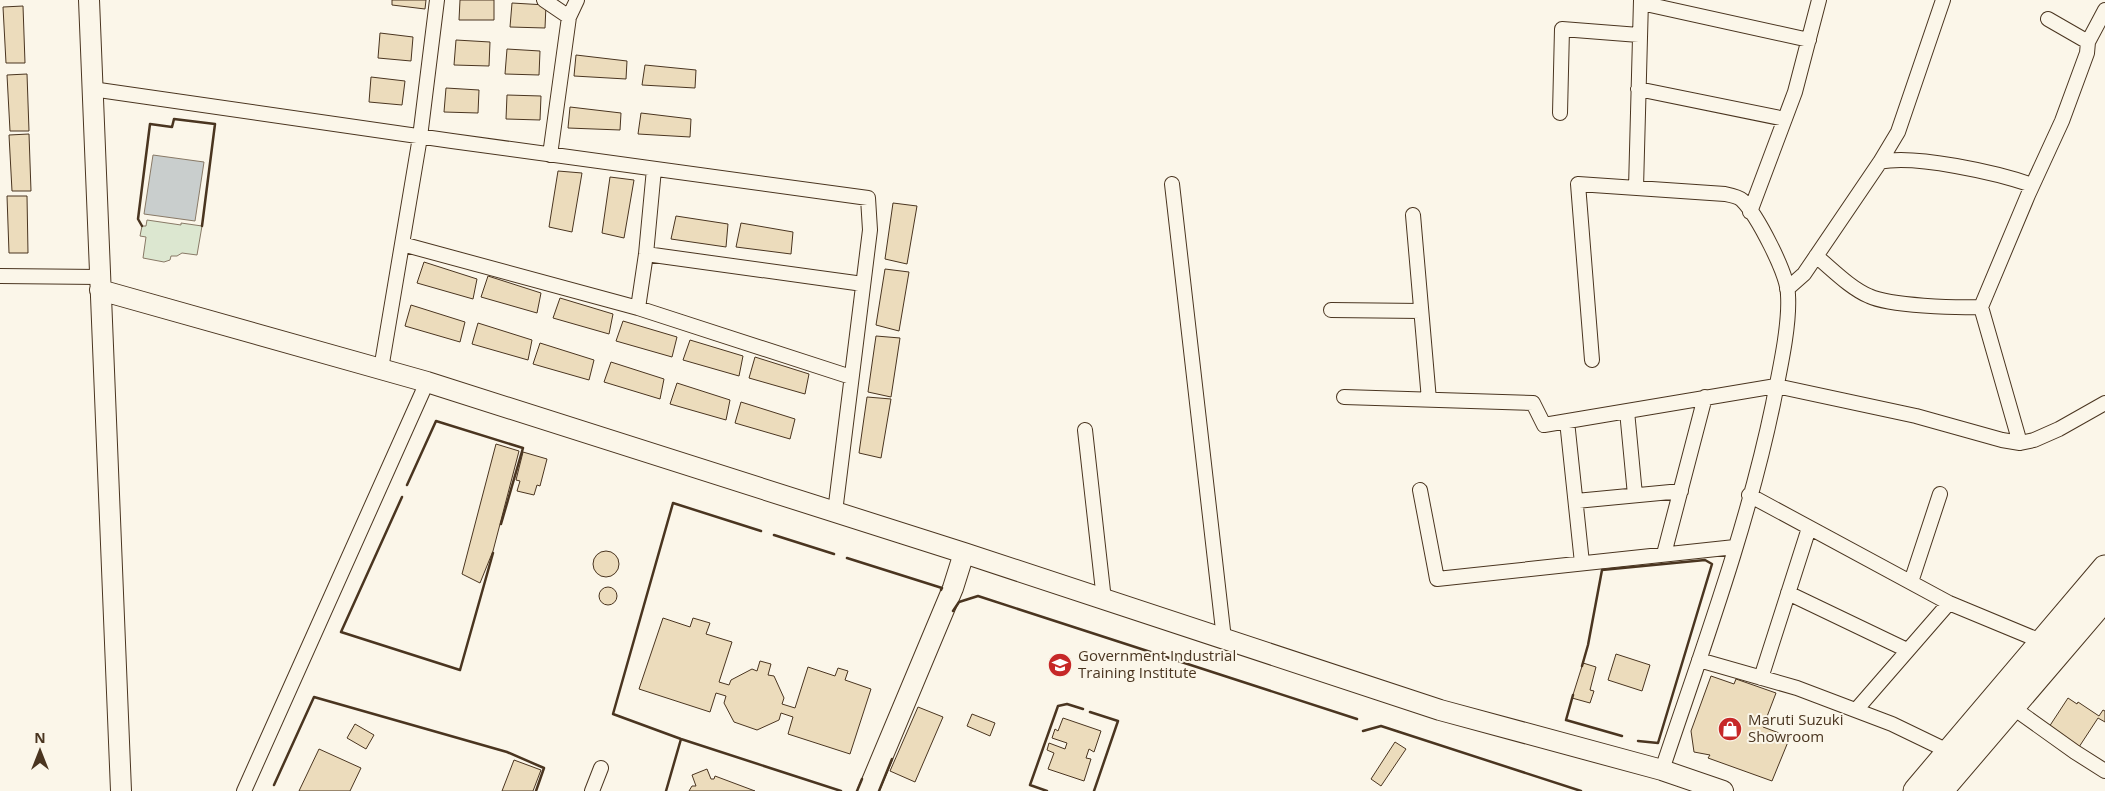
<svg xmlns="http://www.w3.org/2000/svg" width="2105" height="791" viewBox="0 0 2105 791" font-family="'Open Sans',sans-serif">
	<rect width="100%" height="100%" fill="#fbf6e9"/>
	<path fill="#dce7d0" stroke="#887966" d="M 147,220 L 181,225 L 181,223 L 202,226 L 197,255 L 182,253 L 177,256 L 171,256 L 170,260 L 164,262 L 143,258 L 146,237 L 140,236 L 142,226 L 146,226 Z"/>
	<path fill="#c9cecd" stroke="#887966" d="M 153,155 L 204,162 L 195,221 L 144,214 Z"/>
	<path fill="#ecdcbc" stroke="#4a3520" d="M 392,0 L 426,0 L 425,9 L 392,5 Z
		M 460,0 L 494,0 L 494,20 L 459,20 Z
		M 512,3 L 546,5 L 545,28 L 510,27 Z
		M 23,6 L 25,63 L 6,63 L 3,7 Z
		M 380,33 L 413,37 L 411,61 L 378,58 Z
		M 456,40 L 490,42 L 489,66 L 454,65 Z
		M 507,49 L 540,51 L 539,75 L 505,74 Z
		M 576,55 L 627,61 L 626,79 L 574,76 Z
		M 645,65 L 696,70 L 695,88 L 642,85 Z
		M 27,74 L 29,131 L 10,131 L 7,75 Z
		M 371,77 L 405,81 L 402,105 L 369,102 Z
		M 446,88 L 479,90 L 478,113 L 444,112 Z
		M 507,95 L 541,96 L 540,120 L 506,119 Z
		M 570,107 L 621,113 L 620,130 L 568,128 Z
		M 641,113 L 691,119 L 690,137 L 638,134 Z
		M 29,134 L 31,191 L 12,191 L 9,135 Z
		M 558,171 L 582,173 L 572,232 L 549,227 Z
		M 610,177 L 634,180 L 624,238 L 602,233 Z
		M 7,196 L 27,196 L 28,253 L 9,253 Z
		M 893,203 L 917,206 L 907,264 L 885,259 Z
		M 676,216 L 728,224 L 726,247 L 671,239 Z
		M 741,223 L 793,232 L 791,254 L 736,247 Z
		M 424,262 L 477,279 L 473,299 L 417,283 Z
		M 885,269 L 909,272 L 899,331 L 876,325 Z
		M 488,276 L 541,293 L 537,313 L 481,297 Z
		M 560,298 L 613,314 L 609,334 L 553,318 Z
		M 411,305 L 465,322 L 460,342 L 405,326 Z
		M 623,321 L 677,337 L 672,357 L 616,341 Z
		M 478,323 L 532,340 L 528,360 L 472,344 Z
		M 876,336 L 900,338 L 891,397 L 868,392 Z
		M 690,340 L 743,356 L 739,376 L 683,360 Z
		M 540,343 L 594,360 L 589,380 L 533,364 Z
		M 755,357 L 809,374 L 805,394 L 749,378 Z
		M 611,362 L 664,379 L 660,399 L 604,382 Z
		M 677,383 L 730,400 L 726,420 L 670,404 Z
		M 867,397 L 891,399 L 881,458 L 859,453 Z
		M 741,402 L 795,419 L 790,439 L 735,423 Z
		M 496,444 L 519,451 L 493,551 L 480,583 L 462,574 Z
		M 523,452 L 547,459 L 540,486 L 537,485 L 534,495 L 517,491 L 520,481 L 516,480 Z
		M593 564a13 13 0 1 1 26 0a13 13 0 1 1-26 0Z
		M599 596a9 9 0 1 1 18 0a9 9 0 1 1-18 0Z
		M 663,618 L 690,627 L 693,618 L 710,623 L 706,634 L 732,642 L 719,682 L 729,685 L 731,680 L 752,669 L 757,671 L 760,661 L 771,664 L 768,675 L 774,676 L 784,698 L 782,704 L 795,708 L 808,667 L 835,676 L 838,668 L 848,671 L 845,680 L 871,689 L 850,754 L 788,734 L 793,717 L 781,713 L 779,720 L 757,730 L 734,722 L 724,703 L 726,696 L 716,693 L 710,712 L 639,689 Z
		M 1616,654 L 1650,665 L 1642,691 L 1608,680 Z
		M 1583,663 L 1596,667 L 1590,690 L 1594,691 L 1590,703 L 1572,698 Z
		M 1711,676 L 1734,684 L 1736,679 L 1776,693 L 1763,727 L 1790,737 L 1772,781 L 1708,758 L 1710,755 L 1694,752 L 1691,731 Z
		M 2068,698 L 2077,704 L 2078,702 L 2099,716 L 2103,710 L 2105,711 L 2105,722 L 2098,718 L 2079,747 L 2049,727 Z
		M 918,707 L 943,717 L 915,782 L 890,771 Z
		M 972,714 L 995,723 L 990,736 L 967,726 Z
		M 1063,718 L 1101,731 L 1094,752 L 1089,749 L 1086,758 L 1091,759 L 1084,781 L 1048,769 L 1054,753 L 1047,750 L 1049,743 L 1065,749 L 1067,743 L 1052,738 L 1055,729 L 1058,731 Z
		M 355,724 L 374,735 L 366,749 L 347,738 Z
		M 1395,742 L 1406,749 L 1381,786 L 1371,779 Z
		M 319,749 L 361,768 L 350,791 L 299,791 Z
		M 514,760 L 541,770 L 533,791 L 502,791 Z
		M 707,769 L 711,779 L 714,779 L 715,776 L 755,791 L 689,791 L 692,786 L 696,786 L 692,775 Z"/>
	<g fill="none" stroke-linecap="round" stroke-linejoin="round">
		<g stroke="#4a3520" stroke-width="16">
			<path id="street" d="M 544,0 L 569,17
				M 1641,3 L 1809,40
				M 2088,42 L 2105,10
				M 92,89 L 452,141 L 868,198 L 870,230 L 835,512
				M 1638,89 L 1785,119
				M 1560,113 L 1562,29 L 1639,35
				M 550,155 L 569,17 L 577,0
				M 1880,162 L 1898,132 L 1943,0
				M 1172,184 L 1224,639
				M 1636,188 L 1641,0
				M 1750,212 L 1795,92 L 1819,0
				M 1413,215 L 1429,400
				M 402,244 L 638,308 L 851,377
				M 646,254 L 863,284
				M 1816,256 C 1832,269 1850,288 1869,296 C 1890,306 1956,308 1981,307
				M 0,276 L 99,277
				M 1787,289 L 1804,274 L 1880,162 C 1914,154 1998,173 2032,185
				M 638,308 L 646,254 L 654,169
				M 1331,310 L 1421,311
				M 1592,360 L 1578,184 L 1725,194 C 1730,195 1739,197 1742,200 C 1757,215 1788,274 1788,295 C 1790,326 1779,373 1773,404 C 1747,529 1702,650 1662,770
				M 381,369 L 420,137 L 437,0
				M 1344,397 L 1533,403 L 1544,425 L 1776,386 L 1916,416 L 2002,440 L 2020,443 L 2034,440 L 2059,429 L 2105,403
				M 1627,411 L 1635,495
				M 1567,421 L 1582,563
				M 1085,430 L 1104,600
				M 2020,443 L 1981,307 L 2028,195 L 2062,121 L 2087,53 L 2088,42 L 2048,19
				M 1420,490 L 1437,579 L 1735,547
				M 1749,495 L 1949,603 L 2043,642
				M 1576,501 L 1681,491
				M 1664,554 L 1705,397
				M 1911,582 L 1940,494
				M 1788,593 L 1907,650
				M 1699,660 L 1797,688 L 1892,724 L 1950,752
				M 1761,678 L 1809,528
				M 2012,707 L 2075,752 L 2105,771
				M 1856,710 L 1949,603
				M 244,791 L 427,382
				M 592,791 L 601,768"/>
		</g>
		<g stroke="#4a3520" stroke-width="22">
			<path id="secondary" d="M 89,0 L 121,791
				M 100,290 L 427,382 L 964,553 L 1440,710 L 1662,770 L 1723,791
				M 868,791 L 953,588 L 964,553"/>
		</g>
		<g stroke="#4a3520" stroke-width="27">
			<path id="highway" d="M 1916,791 L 2105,568
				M 1940,791 L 2105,598"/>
		</g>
		<use href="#street" stroke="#fbf6e9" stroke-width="14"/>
		<use href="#secondary" stroke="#fbf6e9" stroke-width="20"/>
		<use href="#highway" stroke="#fbf6e9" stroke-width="25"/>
		<path stroke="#4a3520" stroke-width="2.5" d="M 142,226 L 138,219 L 150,124 L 172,127 L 174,119 L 215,124 L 202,226
			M 407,485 L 436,421 L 523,448 L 501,524
			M 402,497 L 341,632 L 460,670 L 493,553
			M 761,531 L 673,503 L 613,714 L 681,739 L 841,791
			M 774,535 L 834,554
			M 847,558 L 942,588 L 941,590
			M 953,611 L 959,602 L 978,596 L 1357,719
			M 1582,666 L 1588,645 L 1602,570 L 1705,560 L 1712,564 L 1658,743 L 1638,741
			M 1573,695 L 1566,720 L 1622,736
			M 1090,712 L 1118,721 L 1094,791
			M 1363,731 L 1381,726 L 1581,791
			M 274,785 L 314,697 L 507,752 L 544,768 L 536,791
			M 666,791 L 681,739
			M 857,791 L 862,779
			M 879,791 L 892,759
			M 1047,791 L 1030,785 L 1058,706 L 1067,704 L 1083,709"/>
	</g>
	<defs>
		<g id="school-disc" transform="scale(1.25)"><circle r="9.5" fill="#c62828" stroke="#fbf6e9"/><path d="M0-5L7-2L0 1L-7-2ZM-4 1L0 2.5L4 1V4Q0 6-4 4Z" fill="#fff"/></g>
		<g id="shop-disc" transform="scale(1.25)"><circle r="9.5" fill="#c62828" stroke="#fbf6e9"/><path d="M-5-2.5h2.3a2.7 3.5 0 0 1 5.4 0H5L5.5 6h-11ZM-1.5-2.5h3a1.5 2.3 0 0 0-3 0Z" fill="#fff"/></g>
	</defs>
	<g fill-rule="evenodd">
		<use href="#school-disc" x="1060" y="665"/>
		<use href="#shop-disc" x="1730" y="729"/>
	</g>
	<g text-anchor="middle" stroke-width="4" stroke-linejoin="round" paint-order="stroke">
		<g font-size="15" fill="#4a3520" stroke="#fbf6e9" text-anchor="start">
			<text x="1078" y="661">Government Industrial<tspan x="1078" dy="17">Training Institute</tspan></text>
			<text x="1748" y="725">Maruti Suzuki<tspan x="1748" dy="17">Showroom</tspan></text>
		</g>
	</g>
	<g transform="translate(40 751)" stroke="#fbf6e9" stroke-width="4" paint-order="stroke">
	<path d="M0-4L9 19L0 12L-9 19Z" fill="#4a3520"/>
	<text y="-8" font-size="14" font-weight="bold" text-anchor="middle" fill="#4a3520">N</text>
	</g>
</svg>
